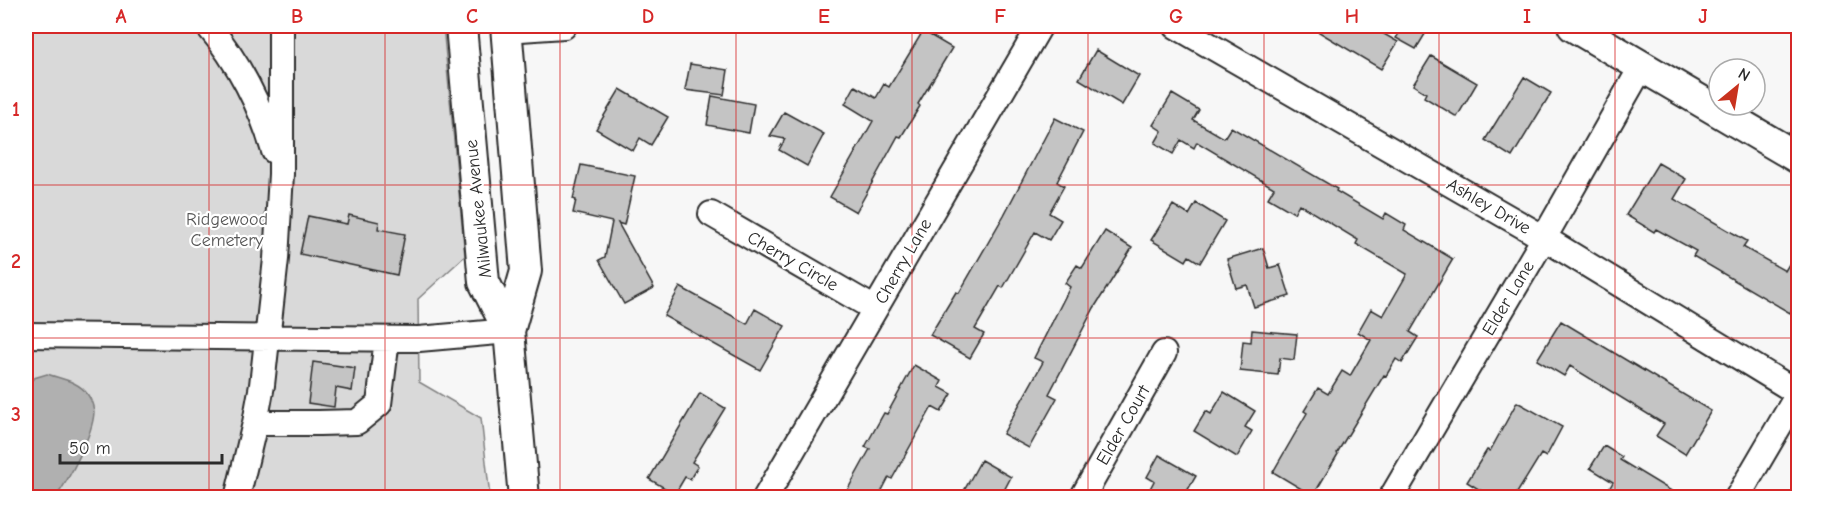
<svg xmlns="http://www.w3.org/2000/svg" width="1824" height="523" viewBox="0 0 1824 523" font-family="'Comic Neue',sans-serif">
	<rect width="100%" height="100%" fill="#f7f7f7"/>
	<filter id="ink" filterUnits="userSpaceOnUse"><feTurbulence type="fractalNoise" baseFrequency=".0167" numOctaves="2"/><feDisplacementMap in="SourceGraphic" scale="12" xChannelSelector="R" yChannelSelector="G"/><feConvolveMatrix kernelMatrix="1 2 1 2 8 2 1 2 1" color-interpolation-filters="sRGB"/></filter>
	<g filter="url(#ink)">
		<path fill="#d9d9d9" stroke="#828282" stroke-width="1.5" d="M 26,26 L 443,26 L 465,256 L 418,299 L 419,382 L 481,418 L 490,497 L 26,497 Z"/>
		<path fill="#b0b0b0" stroke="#7b7b7b" stroke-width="1.5" d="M 47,374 C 61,379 79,381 88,395 C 91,399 94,408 94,412 C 93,435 69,479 56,497 L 26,497 L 26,386 L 34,378 Z"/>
		<path fill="#c4c4c4" stroke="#2b2b2b" stroke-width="1.5" d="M 1309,26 L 1370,26 L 1398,42 L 1381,69 Z
			M 1404,26 L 1430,26 L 1416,49 L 1396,38 Z
			M 923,31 L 952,48 L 918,104 L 920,106 L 901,137 L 898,136 L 856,212 L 830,197 L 873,121 L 845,104 L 855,86 L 876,98 L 884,84 L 889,87 Z
			M 1096,50 L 1139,76 L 1122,105 L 1079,79 Z
			M 1431,56 L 1477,83 L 1457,117 L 1424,97 L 1426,93 L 1413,85 Z
			M 690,64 L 728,70 L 724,95 L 685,90 Z
			M 1524,77 L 1551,93 L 1512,157 L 1485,140 Z
			M 620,89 L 668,117 L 651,145 L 640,138 L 633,151 L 596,129 Z
			M 1172,94 L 1199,110 L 1193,120 L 1224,138 L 1231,127 L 1337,189 L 1336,191 L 1383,219 L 1386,213 L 1406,225 L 1404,230 L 1453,259 L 1410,332 L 1418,337 L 1402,363 L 1396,359 L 1386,376 L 1384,375 L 1337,453 L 1338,454 L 1313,496 L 1273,472 L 1307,413 L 1304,411 L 1318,388 L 1328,394 L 1342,371 L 1350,376 L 1371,340 L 1358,332 L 1371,309 L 1383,316 L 1407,274 L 1356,244 L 1358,240 L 1299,204 L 1294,213 L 1268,198 L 1274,188 L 1197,142 L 1194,148 L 1181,140 L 1173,154 L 1155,143 L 1162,131 L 1153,125 Z
			M 712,96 L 754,104 L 749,133 L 707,125 Z
			M 784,112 L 824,134 L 807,166 L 779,150 L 785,139 L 770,136 Z
			M 1055,118 L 1083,132 L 1057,182 L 1064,186 L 1049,213 L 1061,220 L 1049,240 L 1035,232 L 1003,288 L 1000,286 L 975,329 L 984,334 L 970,358 L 930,335 L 956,292 L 959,293 L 1004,215 Z
			M 1658,163 L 1686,179 L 1674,199 L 1747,241 L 1743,247 L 1785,271 L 1798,249 L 1798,298 L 1790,313 L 1693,256 L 1696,251 L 1656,229 L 1654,232 L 1626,215 Z
			M 581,165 L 635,176 L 624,225 L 618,223 L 654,288 L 624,304 L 599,260 L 605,257 L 612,222 L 573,213 L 576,200 L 573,199 Z
			M 1196,203 L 1225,221 L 1200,263 L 1189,256 L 1186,261 L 1151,240 L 1173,205 L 1189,215 Z
			M 349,215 L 379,222 L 378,229 L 405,234 L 397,275 L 300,254 L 308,216 L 347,224 Z
			M 1105,231 L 1132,248 L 1094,308 L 1049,394 L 1057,398 L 1029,448 L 1003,434 L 1043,362 L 1034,358 L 1070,287 L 1065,283 L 1077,265 L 1082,268 Z
			M 1263,248 L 1269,268 L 1280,265 L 1290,296 L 1254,307 L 1247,285 L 1236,288 L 1227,259 Z
			M 680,287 L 747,324 L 755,309 L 785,326 L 760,370 L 664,316 Z
			M 1561,321 L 1711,411 L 1685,454 L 1656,436 L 1664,424 L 1570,366 L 1564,376 L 1537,360 Z
			M 1252,330 L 1297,334 L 1294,360 L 1280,358 L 1278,375 L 1240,371 L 1243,341 L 1251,342 Z
			M 313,362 L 355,368 L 352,391 L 336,388 L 334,407 L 308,403 Z
			M 914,365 L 942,381 L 939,387 L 952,394 L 941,412 L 932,407 L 892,479 L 889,477 L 878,498 L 843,498 L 870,449 L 865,447 L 884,413 L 887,414 Z
			M 1224,392 L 1255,411 L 1245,427 L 1252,431 L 1237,457 L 1194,431 L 1206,411 L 1211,414 Z
			M 700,393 L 725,408 L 692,462 L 698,466 L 690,479 L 685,477 L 675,494 L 649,479 Z
			M 1517,402 L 1562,427 L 1546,457 L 1541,454 L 1514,498 L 1493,498 L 1467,482 L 1487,450 L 1490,451 Z
			M 1604,446 L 1622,457 L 1620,460 L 1683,498 L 1604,498 L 1613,482 L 1590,468 Z
			M 1159,455 L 1196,476 L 1183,498 L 1145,498 L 1154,481 L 1147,477 Z
			M 981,460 L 1011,477 L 1000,498 L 960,498 Z"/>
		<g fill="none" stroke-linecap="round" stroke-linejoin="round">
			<g stroke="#2b2b2b" stroke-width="28">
				<path id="minor" d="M 208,26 C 238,61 261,106 274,151
					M 1176,26 L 1544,238 L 1798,393
					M 506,30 L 564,26
					M 711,214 L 875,309
					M 26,335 L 419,339 L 509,331
					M 255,423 L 319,423 L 357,422 L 379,404 L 387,339
					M 237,498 L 255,423 L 262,385 L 276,259 L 281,174 L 281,26
					M 765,498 L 1040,26
					M 1082,498 L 1164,353
					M 1391,498 L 1544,238 L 1642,66
					M 1737,498 L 1798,394"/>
			</g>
			<g stroke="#2b2b2b" stroke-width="34">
				<path id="major" d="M 461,26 L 484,282 L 509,331
					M 506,26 L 526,271 L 509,331 L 524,498
					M 1573,26 L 1798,158"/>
			</g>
			<use href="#minor" stroke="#fff" stroke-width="24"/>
			<use href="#major" stroke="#fff" stroke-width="30"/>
		</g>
	</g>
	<path fill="none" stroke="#d62828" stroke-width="1.5" stroke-opacity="0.55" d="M 209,26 L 209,498M 385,26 L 385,498M 560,26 L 560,498M 736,26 L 736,498M 912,26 L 912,498M 1088,26 L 1088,498M 1264,26 L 1264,498M 1439,26 L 1439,498M 1615,26 L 1615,498M 26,185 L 1798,185M 26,338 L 1798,338"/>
	<g text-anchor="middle" stroke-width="4.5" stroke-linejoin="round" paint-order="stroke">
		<g font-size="18" fill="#2b2b2b" stroke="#fff">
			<text transform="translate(1489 206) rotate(30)" y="6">Ashley Drive</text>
			<text transform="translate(478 209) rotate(-96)" y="6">Milwaukee Avenue</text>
			<text transform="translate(793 261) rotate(30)" y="6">Cherry Circle</text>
			<text transform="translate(903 261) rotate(-60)" y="6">Cherry Lane</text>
			<text transform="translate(1508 298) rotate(-59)" y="6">Elder Lane</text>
			<text transform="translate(1123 425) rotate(-60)" y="6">Elder Court</text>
		</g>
		<g font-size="18" fill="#565656" stroke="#fff">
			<text x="227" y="225">Ridgewood<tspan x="227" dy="21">Cemetery</tspan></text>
		</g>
	</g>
	<rect width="1824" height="523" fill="none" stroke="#fff" stroke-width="66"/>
	<g transform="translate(1737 87) rotate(30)"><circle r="28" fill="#ffffff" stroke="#aaaaaa" stroke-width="1.5"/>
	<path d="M0-4.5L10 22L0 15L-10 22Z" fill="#c8321e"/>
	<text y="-9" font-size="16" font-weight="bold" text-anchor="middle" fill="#2b2b2b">N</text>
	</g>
	<path d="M60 454v9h162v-9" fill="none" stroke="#2b2b2b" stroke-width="3"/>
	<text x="69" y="454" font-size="18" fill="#2b2b2b" stroke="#ffffff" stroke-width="4.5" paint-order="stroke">50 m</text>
	<rect x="33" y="33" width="1758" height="457" fill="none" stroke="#d62828" stroke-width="2"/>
	<g font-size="20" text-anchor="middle" font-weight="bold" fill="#d62828">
		<text x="121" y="23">A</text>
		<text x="297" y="23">B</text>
		<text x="472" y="23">C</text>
		<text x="648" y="23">D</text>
		<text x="824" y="23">E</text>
		<text x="1000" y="23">F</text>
		<text x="1176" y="23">G</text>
		<text x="1352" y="23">H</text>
		<text x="1527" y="23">I</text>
		<text x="1703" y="23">J</text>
		<text x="16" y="116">1</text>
		<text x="16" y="268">2</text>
		<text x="16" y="421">3</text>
	</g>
</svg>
